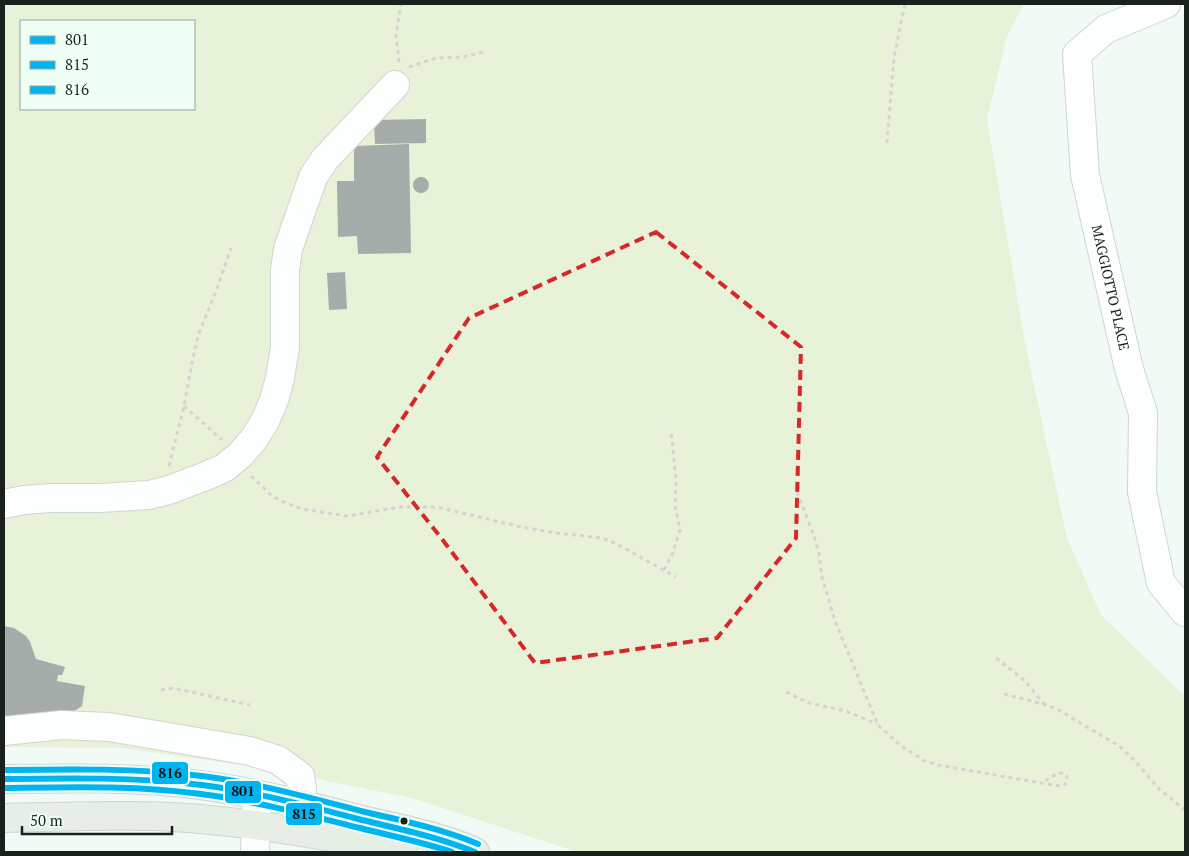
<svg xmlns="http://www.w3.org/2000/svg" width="1189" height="856" viewBox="0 0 1189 856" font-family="'PT Serif',serif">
	<rect width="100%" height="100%" fill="#f2faf5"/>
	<path fill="#e8f2d8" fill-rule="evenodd" d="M 4,4 L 1024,4 L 1007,36 L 987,118 L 1025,343 L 1067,538 L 1101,615 L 1185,696 L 1185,852 L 577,852 L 412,798 L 262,768 L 122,748 L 4,747 ZM 21,21 L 194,21 L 194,109 L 21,109 Z"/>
	<path fill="#a5aca9" d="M 426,119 L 426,143 L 375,144 L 374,120 Z
		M 409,144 L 411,253 L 358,254 L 357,236 L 338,237 L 337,181 L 354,181 L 354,146 Z
		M413 185a8 8 0 1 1 16 0a8 8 0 1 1-16 0Z
		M 345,272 L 347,309 L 329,310 L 327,273 Z
		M 4,626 L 14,628 L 26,636 L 30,642 L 36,659 L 65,667 L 62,675 L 58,675 L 57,681 L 85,686 L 82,706 L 54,724 L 4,723 Z"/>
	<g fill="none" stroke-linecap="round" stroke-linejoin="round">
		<g stroke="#ced6d1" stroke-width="30">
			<g id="minor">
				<path id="s1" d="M 1166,4 L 1106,29 L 1077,54 L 1085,175 L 1129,369 L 1143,413 L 1142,492 L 1161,583 L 1185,612"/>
				<path d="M 4,504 L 24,500 L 51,498 L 101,498 L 149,495 L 169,490 L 206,476 L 224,468 L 240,455 L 254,439 L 265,421 L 274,400 L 280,378 L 285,347 L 285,270 L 288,249 L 313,177 L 325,159 L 395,85"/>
				<path d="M 4,731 L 62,725 L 109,727 L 250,751 L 278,760 L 300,776 L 302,789 L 301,804"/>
				<path d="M 255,852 L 257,795"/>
			</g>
		</g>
		<g stroke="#d1d5d2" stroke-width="30">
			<path id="major" d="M 4,779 C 69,778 135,777 200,785 C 255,792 309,806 363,820 C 400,829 440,836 475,852
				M 4,818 C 60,817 118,814 174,817 C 251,822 328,835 403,852"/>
		</g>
		<path stroke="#d3d5d3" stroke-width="3" stroke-dasharray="4 4" stroke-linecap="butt" d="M 399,62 L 396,35 L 401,4
			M 409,67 L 436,58 L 463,57 L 484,52
			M 887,143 L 894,57 L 905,4
			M 184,406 L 222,440
			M 169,466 L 184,406 L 193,357 L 199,333 L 218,286 L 231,248
			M 251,476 L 271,495 L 281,501 L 302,509 L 315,511 L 347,516 L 400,507 L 437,507 L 521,527 L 557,533 L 602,538 L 617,544 L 676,577
			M 797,492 L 813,533 L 819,554 L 822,577 L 835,621 L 878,725 L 900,745 L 923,760 L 938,765 L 1053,785 L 1062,786 L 1067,783 L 1067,777 L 1064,773 L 1058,773 L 1045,781
			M 664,570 L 672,555 L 680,530 L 675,506 L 676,479 L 671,430
			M 996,658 L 1025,681 L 1043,703
			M 161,690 L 173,688 L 250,705
			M 786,692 L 809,703 L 846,711 L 877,724
			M 1004,694 L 1043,704 L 1057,709 L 1119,746 L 1136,762 L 1159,789 L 1185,810"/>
		<use href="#minor" stroke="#fdfefe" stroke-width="28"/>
		<use href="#major" stroke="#e7eee6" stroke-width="28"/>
		<g stroke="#eefef4" stroke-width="10">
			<path id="bus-1" d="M 4,779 C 70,778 136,777 202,785 C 256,792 309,806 362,820 C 400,829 438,837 475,852"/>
		</g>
		<g stroke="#eefef4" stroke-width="10">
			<path id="bus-2" d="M 4,788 C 70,787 136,785 201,794 C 255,801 308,815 360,828 C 391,836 422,842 452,852"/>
		</g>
		<g stroke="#eefef4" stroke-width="10">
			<path id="bus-3" d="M 4,770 C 70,769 136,768 202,776 C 257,783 311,798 365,812 C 404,821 442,829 478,844"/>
		</g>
		<use href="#bus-1" stroke="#00b5ef" stroke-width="6"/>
		<use href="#bus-2" stroke="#00b5ef" stroke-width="6"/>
		<use href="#bus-3" stroke="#00b5ef" stroke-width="6"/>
	</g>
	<path fill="none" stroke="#d62828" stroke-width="4" stroke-dasharray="10 6" stroke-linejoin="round" d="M 656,232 L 801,347 L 796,538 L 717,638 L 535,663 L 442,539 L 377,457 L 469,318 Z"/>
	<circle fill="#19211c" stroke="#eefef4" stroke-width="2" cx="404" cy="821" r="4.5"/>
	<g text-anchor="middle" stroke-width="4" stroke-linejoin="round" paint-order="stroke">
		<g font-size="14" fill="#19211c" stroke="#eefef4">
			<text dy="5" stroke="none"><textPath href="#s1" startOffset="340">MAGGIOTTO PLACE</textPath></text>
		</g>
	</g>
	<g stroke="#eefef4" stroke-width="2">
		<rect x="151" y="761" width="38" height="24" rx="5" fill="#00b5ef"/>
		<rect x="224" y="780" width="38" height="24" rx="5" fill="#00b5ef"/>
		<rect x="285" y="802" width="38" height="24" rx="5" fill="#00b5ef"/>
	</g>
	<g font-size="14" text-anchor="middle" font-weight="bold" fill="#111">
		<text x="170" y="778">816</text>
		<text x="243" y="796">801</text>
		<text x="304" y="819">815</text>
	</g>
	<rect width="1189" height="856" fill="none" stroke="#19211c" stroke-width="10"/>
	<rect x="20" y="20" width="175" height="90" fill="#eefef4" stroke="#99a69e"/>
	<rect x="30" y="36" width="25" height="8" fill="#00b5ef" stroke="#99a69e"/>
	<text x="65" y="45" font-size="15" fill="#19211c">801</text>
	<rect x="30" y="61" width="25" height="8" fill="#00b5ef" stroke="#99a69e"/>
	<text x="65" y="70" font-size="15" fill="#19211c">815</text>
	<rect x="30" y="86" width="25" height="8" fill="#00b5ef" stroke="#99a69e"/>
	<text x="65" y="95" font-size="15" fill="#19211c">816</text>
	<path d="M22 826v8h150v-8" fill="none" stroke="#19211c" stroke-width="2.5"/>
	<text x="30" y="826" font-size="15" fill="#19211c" stroke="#eefef4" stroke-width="4" paint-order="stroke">50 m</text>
</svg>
